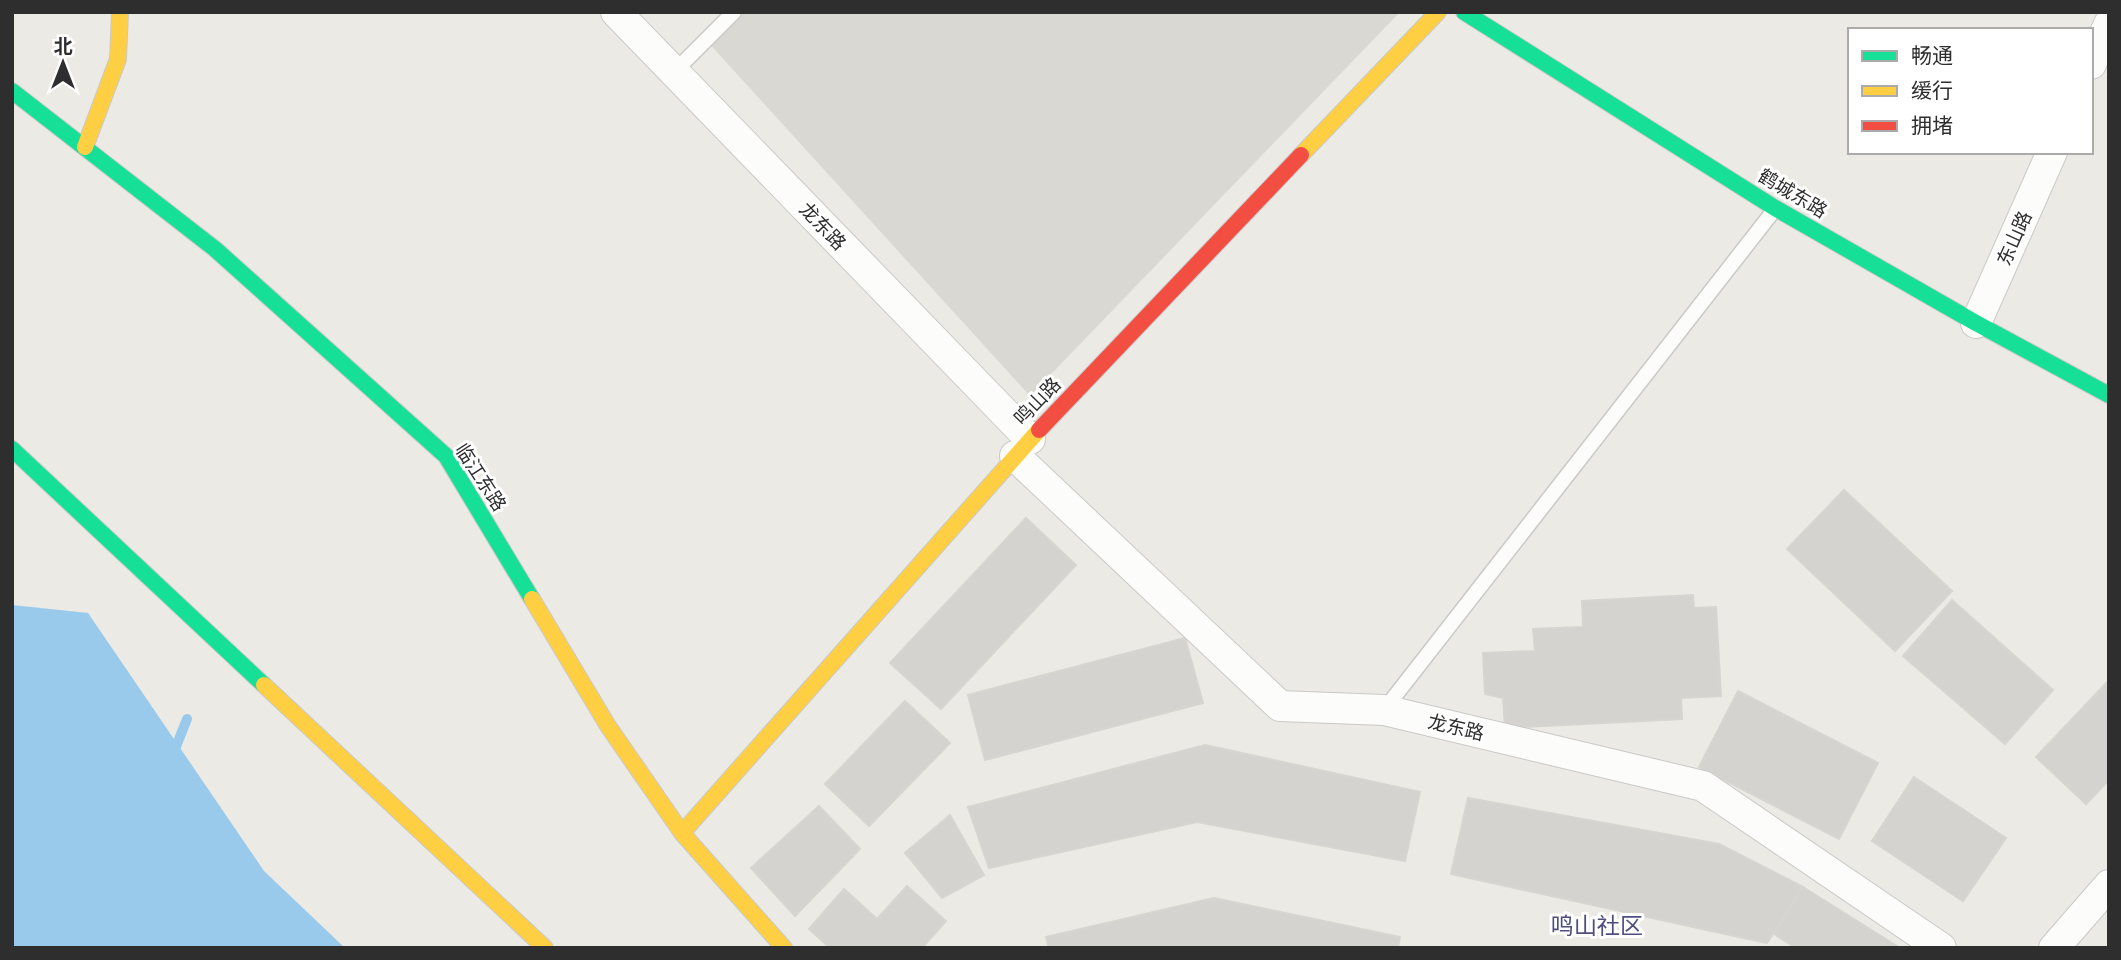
<svg xmlns="http://www.w3.org/2000/svg" width="2121" height="960" viewBox="0 0 2121 960" font-family="Montserrat,'Noto Sans SC',sans-serif">
	<rect width="100%" height="100%" fill="#eceae4"/>
	<path fill="#dad8d2" d="M 734,12 L 1400,12 L 1030,396 L 706,40 Z"/>
	<path fill="#9acaeb" d="M 12,605 L 88,613 L 264,871 L 345,948 L 12,948 Z"/>
	<g fill="none" stroke-linecap="round" stroke-linejoin="round">
		<path stroke="#9acaeb" stroke-width="10" d="M 173,754 L 187,719"/>
	</g>
	<path fill="#d5d3cf" stroke="#d7d5d0" stroke-width="2" d="M 1844,490 L 1952,591 L 1895,651 L 1787,549 Z
		M 1026,518 L 1076,565 L 941,709 L 890,663 Z
		M 1693,595 L 1694,608 L 1716,607 L 1721,696 L 1681,698 L 1682,719 L 1505,728 L 1503,698 L 1485,694 L 1483,653 L 1535,651 L 1533,629 L 1583,627 L 1582,601 Z
		M 1952,600 L 2053,690 L 2005,744 L 1903,656 Z
		M 1185,638 L 1203,703 L 985,760 L 968,695 Z
		M 2109,680 L 2109,780 L 2086,804 L 2036,757 Z
		M 1738,691 L 1878,763 L 1839,839 L 1699,767 Z
		M 905,701 L 950,743 L 869,826 L 825,784 Z
		M 1205,745 L 1420,792 L 1405,861 L 1197,822 L 989,868 L 968,807 Z
		M 1914,777 L 2006,838 L 1963,901 L 1872,841 Z
		M 1468,798 L 1719,844 L 1803,887 L 1767,943 L 1451,874 Z
		M 819,806 L 860,849 L 795,916 L 751,868 Z
		M 950,815 L 984,875 L 942,898 L 905,853 Z
		M 907,886 L 946,921 L 922,948 L 830,948 L 809,929 L 844,889 L 877,919 Z
		M 1803,887 L 1900,948 L 1796,948 L 1774,934 Z
		M 1214,898 L 1400,937 L 1398,948 L 1049,948 L 1046,937 Z"/>
	<g fill="none" stroke-linecap="round" stroke-linejoin="round">
		<g stroke="#c9c9c9" stroke-width="17">
			<path id="lane" d="M 674,72 L 734,12
				M 1384,710 L 1775,209"/>
		</g>
		<g stroke="#c9c9c9" stroke-width="32">
			<path id="street" d="M 616,12 L 1030,439
				M 2091,64 L 2109,24
				M 1976,323 L 2052,152
				M 1015,456 L 1280,706 L 1384,710 L 1703,786 L 1941,948
				M 2054,948 L 2109,885"/>
		</g>
		<g stroke="#c9c9c9" stroke-width="18">
			<path id="fast" d="M 1464,12 L 1775,208 L 1976,323 L 2109,395
				M 12,91 L 215,249 L 446,456 L 532,599
				M 12,449 L 264,685"/>
		</g>
		<g stroke="#c9c9c9" stroke-width="18">
			<path id="slow" d="M 85,147 L 118,59 L 120,12
				M 1301,155 L 1438,12
				M 532,599 L 608,726 L 682,833 L 784,948
				M 264,685 L 545,948
				M 682,833 L 1039,430"/>
		</g>
		<g stroke="#c9c9c9" stroke-width="18">
			<path id="jam" d="M 1039,430 L 1301,155"/>
		</g>
		<use href="#lane" stroke="#fcfcfb" stroke-width="14"/>
		<use href="#street" stroke="#fcfcfb" stroke-width="30"/>
		<use href="#fast" stroke="#16e098" stroke-width="16"/>
		<use href="#slow" stroke="#ffcf43" stroke-width="16"/>
		<use href="#jam" stroke="#f24e42" stroke-width="16"/>
	</g>
	<g text-anchor="middle" stroke-width="6" stroke-linejoin="round" paint-order="stroke">
		<g font-size="19" fill="#2e2e2e" stroke="#fff">
			<text transform="translate(1793 193) rotate(31)" y="7">鹤城东路</text>
			<text transform="translate(823 226) rotate(46)" y="7">龙东路</text>
			<text transform="translate(2014 238) rotate(-66)" y="7">东山路</text>
			<text transform="translate(1037 401) rotate(-46)" y="7">鸣山路</text>
			<text transform="translate(481 477) rotate(57)" y="7">临江东路</text>
			<text transform="translate(1456 727) rotate(13)" y="7">龙东路</text>
		</g>
		<g font-size="23" fill="#4e4f7f" stroke="#fff">
			<text x="1597" y="934">鸣山社区</text>
		</g>
	</g>
	<rect width="2121" height="960" fill="none" stroke="#2e2e2e" stroke-width="28"/>
	<rect x="1848" y="28" width="245" height="126" fill="#ffffff" stroke="#ababab" stroke-width="2"/>
	<rect x="1862" y="51" width="35" height="10" fill="#16e098" stroke="#ababab" stroke-width="2"/>
	<text x="1911" y="63" font-size="21" fill="#2e2e2e">畅通</text>
	<rect x="1862" y="86" width="35" height="10" fill="#ffcf43" stroke="#ababab" stroke-width="2"/>
	<text x="1911" y="98" font-size="21" fill="#2e2e2e">缓行</text>
	<rect x="1862" y="121" width="35" height="10" fill="#f24e42" stroke="#ababab" stroke-width="2"/>
	<text x="1911" y="133" font-size="21" fill="#2e2e2e">拥堵</text>
	<g transform="translate(63 63)" stroke="#ffffff" stroke-width="5" paint-order="stroke">
	<path d="M0-5L12 26L0 18L-12 26Z" fill="#2e2e2e"/>
	<text y="-10" font-size="19" font-weight="bold" text-anchor="middle" fill="#2e2e2e">北</text>
	</g>
</svg>
